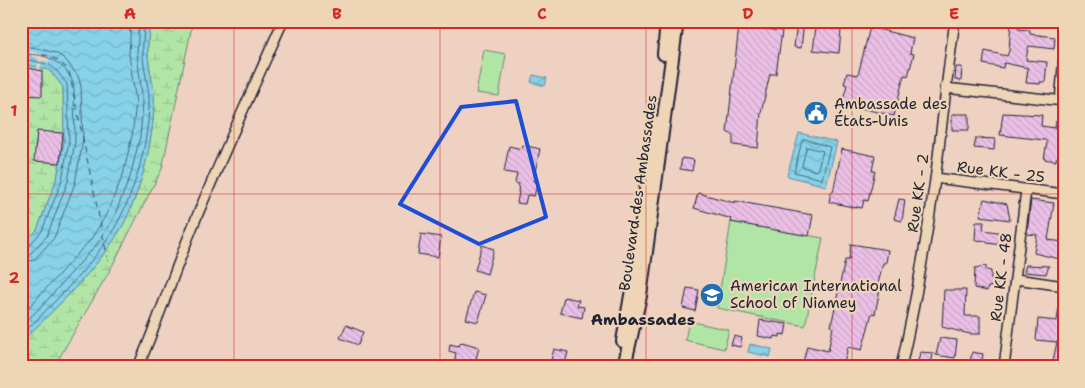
<svg xmlns="http://www.w3.org/2000/svg" width="1085" height="388" viewBox="0 0 1085 388" font-family="'Shantell Sans',sans-serif">
	<defs>
		<pattern id="wetland-marsh" width="20" height="14" patternUnits="userSpaceOnUse" patternTransform="scale(1.25)"><rect width="20" height="14" fill="#b1e5a6"/><path d="M1 5h8M5 5V1M11 12h8M15 12V8" fill="none" stroke="#98c490"/></pattern>
		<pattern id="water-waves" width="16" height="10" patternUnits="userSpaceOnUse" patternTransform="scale(1.25)"><rect width="16" height="10" fill="#87d2e8"/><path d="M0 5q4-4 8 0t8 0" fill="none" stroke="#74b4c8"/></pattern>
		<pattern id="building-back-hatch" width="6" height="6" patternUnits="userSpaceOnUse" patternTransform="scale(1.25)"><rect width="6" height="6" fill="#ecc0e6"/><path d="M-1 5l2 2M0 0l6 6M5-1l2 2" fill="none" stroke="#caa5c6"/></pattern>
	</defs>
	<rect width="100%" height="100%" fill="#eed1c0"/>
	<filter id="ink" filterUnits="userSpaceOnUse"><feTurbulence type="fractalNoise" baseFrequency=".02" numOctaves="2"/><feDisplacementMap in="SourceGraphic" scale="10" xChannelSelector="R" yChannelSelector="G"/><feConvolveMatrix kernelMatrix="1 2 1 2 8 2 1 2 1" color-interpolation-filters="sRGB"/></filter>
	<g filter="url(#ink)">
		<path fill="url(#wetland-marsh)" stroke="#6a8470" d="M 150,21 L 193,21 L 162,169 L 110,270 L 54,367 L 21,367 L 21,342 C 55,309 101,265 123,225 C 141,190 153,143 154,104 C 155,88 149,71 148,55 C 147,44 149,32 150,21 Z
			M 29,65 L 48,70 L 52,73 L 63,87 L 64,141 L 57,178 L 37,230 L 21,246 L 21,72 L 23,67 Z"/>
		<path fill="#b1e5a6" stroke="#6a8470" d="M 484,50 L 506,54 L 499,96 L 476,93 Z
			M 731,222 L 823,238 L 805,326 L 717,308 Z
			M 689,321 L 729,330 L 724,349 L 685,340 Z"/>
		<path fill="url(#water-waves)" stroke="#5f8ca3" d="M 21,21 L 150,21 C 149,32 147,44 148,55 C 149,71 155,88 154,104 C 153,143 141,190 123,225 C 101,265 55,309 21,342 L 21,246 L 37,230 L 57,178 L 64,141 L 63,87 L 52,73 L 48,70 L 29,65 L 23,67 L 21,72 Z
			M 533,75 L 547,78 L 545,86 L 531,82 Z
			M 799,133 L 837,142 L 826,186 L 787,176 Z
			M 750,344 L 772,349 L 770,357 L 748,352 Z"/>
		<path fill="#eed1c0" d="M 31,51 L 50,57 L 49,62 L 42,60 L 40,70 L 37,69 L 39,59 L 30,56 Z"/>
		<g fill="none" stroke-linecap="round" stroke-linejoin="round">
			<path stroke="#4a6880" stroke-width="1" d="M 21,48 L 32,47 L 56,53 L 65,59 L 78,76 L 81,86 L 83,140 L 75,183 L 54,238 L 34,260 L 21,263
				M 21,56 C 42,49 70,65 74,87 L 75,142 L 68,181 L 47,236 L 30,254 L 21,256
				M 21,63 L 30,60 L 50,65 L 56,70 L 67,84 L 69,141 L 62,180 L 42,231 L 27,248 L 21,250
				M 805,139 L 830,147 L 822,179 L 794,172 L 802,141 Z
				M 807,147 L 823,151 L 817,171 L 802,167 Z
				M 21,316 L 91,239 L 106,215 L 123,175 L 132,136 L 136,103 L 129,55 L 131,21
				M 21,326 L 41,307 L 97,244 L 113,219 L 130,177 L 140,137 L 143,103 L 137,54 L 139,21
				M 21,335 C 53,304 97,261 118,222 C 136,188 148,143 149,105 C 150,89 144,72 143,56 C 142,44 144,32 145,21"/>
			<path stroke="#36455e" stroke-width="1" stroke-dasharray="6 5" stroke-linecap="butt" d="M 42,55 C 54,56 61,62 69,71 L 110,270"/>
		</g>
		<path fill="url(#building-back-hatch)" stroke="#22223b" d="M 797,21 L 804,22 L 801,48 L 794,47 Z
			M 1011,21 L 1018,21 L 1018,29 L 1030,30 L 1030,34 L 1055,37 L 1054,49 L 1029,46 L 1028,48 L 1026,60 L 1047,62 L 1045,82 L 1040,82 L 1040,84 L 1026,83 L 1028,68 L 1004,63 L 1003,68 L 983,64 L 985,51 L 1007,56 L 1009,51 Z
			M 739,26 L 782,31 L 776,74 L 770,74 L 761,113 L 758,148 L 733,145 L 733,135 L 727,132 Z
			M 816,27 L 841,30 L 839,53 L 813,50 Z
			M 870,27 L 913,38 L 910,53 L 914,54 L 908,76 L 904,75 L 894,116 L 852,106 L 853,103 L 843,100 L 847,85 L 844,84 L 847,73 L 858,75 Z
			M 956,67 L 962,67 L 961,81 L 955,80 Z
			M 29,68 L 42,71 L 42,96 L 21,95 Z
			M 1003,113 L 1042,115 L 1041,126 L 1055,128 L 1056,121 L 1064,122 L 1064,160 L 1056,158 L 1056,161 L 1044,159 L 1047,142 L 1045,140 L 1000,135 Z
			M 952,114 L 969,114 L 969,130 L 952,130 Z
			M 37,131 L 63,133 L 60,163 L 34,161 Z
			M 976,138 L 995,139 L 994,150 L 974,148 Z
			M 523,145 L 540,149 L 533,181 L 538,182 L 534,196 L 527,195 L 525,204 L 517,203 L 519,192 L 518,192 L 519,184 L 515,183 L 517,174 L 504,172 L 509,146 L 522,149 Z
			M 842,149 L 875,156 L 872,171 L 875,171 L 868,201 L 864,200 L 862,208 L 856,207 L 857,208 L 829,202 L 831,192 L 833,192 Z
			M 682,158 L 694,160 L 692,171 L 680,169 Z
			M 698,193 L 735,203 L 735,201 L 813,215 L 809,236 L 731,222 L 732,219 L 694,208 Z
			M 899,199 L 905,200 L 902,221 L 894,219 Z
			M 984,199 L 1007,204 L 1010,220 L 980,216 Z
			M 1031,200 L 1054,203 L 1048,240 L 1064,242 L 1064,260 L 1034,253 L 1037,235 L 1027,234 Z
			M 976,222 L 984,222 L 983,230 L 1005,233 L 1003,245 L 987,243 L 987,241 L 975,240 Z
			M 421,234 L 441,237 L 438,257 L 418,254 Z
			M 851,244 L 888,250 L 886,263 L 883,263 L 877,288 L 880,289 L 875,314 L 872,313 L 862,350 L 848,347 L 843,367 L 802,367 L 807,346 L 828,351 L 833,327 L 831,326 L 845,260 L 849,260 Z
			M 482,245 L 494,249 L 487,274 L 475,270 Z
			M 1026,265 L 1049,266 L 1046,274 L 1024,272 Z
			M 986,266 L 986,270 L 991,271 L 991,280 L 996,280 L 997,286 L 988,287 L 987,291 L 974,288 L 975,268 Z
			M 687,288 L 699,290 L 695,311 L 683,308 Z
			M 944,290 L 966,290 L 965,316 L 980,316 L 980,334 L 970,334 L 942,327 Z
			M 474,292 L 486,295 L 478,322 L 466,319 Z
			M 564,297 L 579,300 L 577,306 L 584,307 L 582,318 L 560,313 Z
			M 1060,298 L 1064,298 L 1064,364 L 1053,361 L 1057,342 L 1036,340 L 1038,319 L 1057,321 Z
			M 760,320 L 787,324 L 785,335 L 780,334 L 780,337 L 774,336 L 773,339 L 758,336 Z
			M 346,325 L 363,332 L 358,345 L 340,338 Z
			M 734,336 L 742,338 L 740,347 L 731,345 Z
			M 940,338 L 957,340 L 955,358 L 936,355 Z
			M 462,342 L 479,347 L 474,367 L 454,363 L 456,353 L 449,351 L 450,344 L 458,346 Z
			M 554,349 L 568,352 L 564,367 L 550,364 Z
			M 920,352 L 933,353 L 931,367 L 917,367 Z
			M 972,352 L 983,354 L 981,367 L 969,367 Z"/>
		<g fill="none" stroke-linecap="round" stroke-linejoin="round">
			<g stroke="#22223b" stroke-width="12">
				<path id="street" d="M 945,88 L 1064,101
					M 1060,101 L 1064,57
					M 935,178 L 1064,194
					M 1016,279 L 1064,286
					M 138,367 C 159,319 175,269 195,221 C 223,154 253,88 283,21
					M 901,367 C 915,305 926,243 935,180 C 942,127 947,74 955,21
					M 1004,367 L 1026,190"/>
			</g>
			<g stroke="#22223b" stroke-width="16">
				<path id="secondary" d="M 664,54 L 667,21
					M 623,341 L 635,273 L 655,123
					M 624,367 L 640,296 L 677,21"/>
			</g>
			<use href="#street" stroke="#eed5b6" stroke-width="9"/>
			<use href="#secondary" stroke="#eed5b6" stroke-width="12"/>
		</g>
	</g>
	<path fill="none" stroke="#1d4ed8" stroke-width="4" stroke-linejoin="round" d="M 516,101 L 546,217 L 479,244 L 400,204 L 461,107 Z"/>
	<path fill="none" stroke="#d62828" stroke-width="1" stroke-opacity="0.55" d="M 234,21 L 234,367M 440,21 L 440,367M 646,21 L 646,367M 852,21 L 852,367M 21,194 L 1064,194"/>
	<defs>
		<g id="civic-disc" transform="scale(1.25)"><circle r="9.5" fill="#1f6fb2" stroke="#eed5b6"/><path d="M-.6-6.5H3V-4.5H.6V-3L4-1V1h2V6H-6V1h2V-1L-.6-3ZM-1.2 2.5V6h2.4V2.5Z" fill="#fff"/></g>
		<g id="school-disc" transform="scale(1.25)"><circle r="9.5" fill="#1f6fb2" stroke="#eed5b6"/><path d="M0-5L7-2L0 1L-7-2ZM-4 1L0 2.5L4 1V4Q0 6-4 4Z" fill="#fff"/></g>
	</defs>
	<g fill-rule="evenodd">
		<use href="#civic-disc" x="816" y="113"/>
		<use href="#school-disc" x="712" y="295"/>
	</g>
	<g text-anchor="middle" stroke-width="4.5" stroke-linejoin="round" paint-order="stroke">
		<g font-size="15" fill="#22223b" stroke="#eed5b6" text-anchor="start">
			<text x="834" y="109">Ambassade des<tspan x="834" dy="17">États-Unis</tspan></text>
			<text x="730" y="291">American International<tspan x="730" dy="17">School of Niamey</tspan></text>
		</g>
		<g font-size="15" fill="#22223b" stroke="#eed5b6">
			<text transform="translate(1001 172) rotate(7)" y="5">Rue KK - 25</text>
			<text transform="translate(638 193) rotate(-82)" y="5">Boulevard des Ambassades</text>
			<text transform="translate(918 193) rotate(-82)" y="5">Rue KK - 2</text>
			<text transform="translate(1001 277) rotate(-83)" y="5">Rue KK - 48</text>
		</g>
		<g font-size="16" font-weight="bold" fill="#22223b" stroke="#eed5b6">
			<text x="643" y="325">Ambassades</text>
		</g>
	</g>
	<rect width="1085" height="388" fill="none" stroke="#eed5b6" stroke-width="55"/>
	<rect x="28" y="28" width="1030" height="332" fill="none" stroke="#d62828" stroke-width="2"/>
	<g font-size="16" text-anchor="middle" font-weight="bold" fill="#d62828">
		<text x="130" y="19">A</text>
		<text x="337" y="19">B</text>
		<text x="542" y="19">C</text>
		<text x="748" y="19">D</text>
		<text x="954" y="19">E</text>
		<text x="14" y="116">1</text>
		<text x="14" y="283">2</text>
	</g>
</svg>
